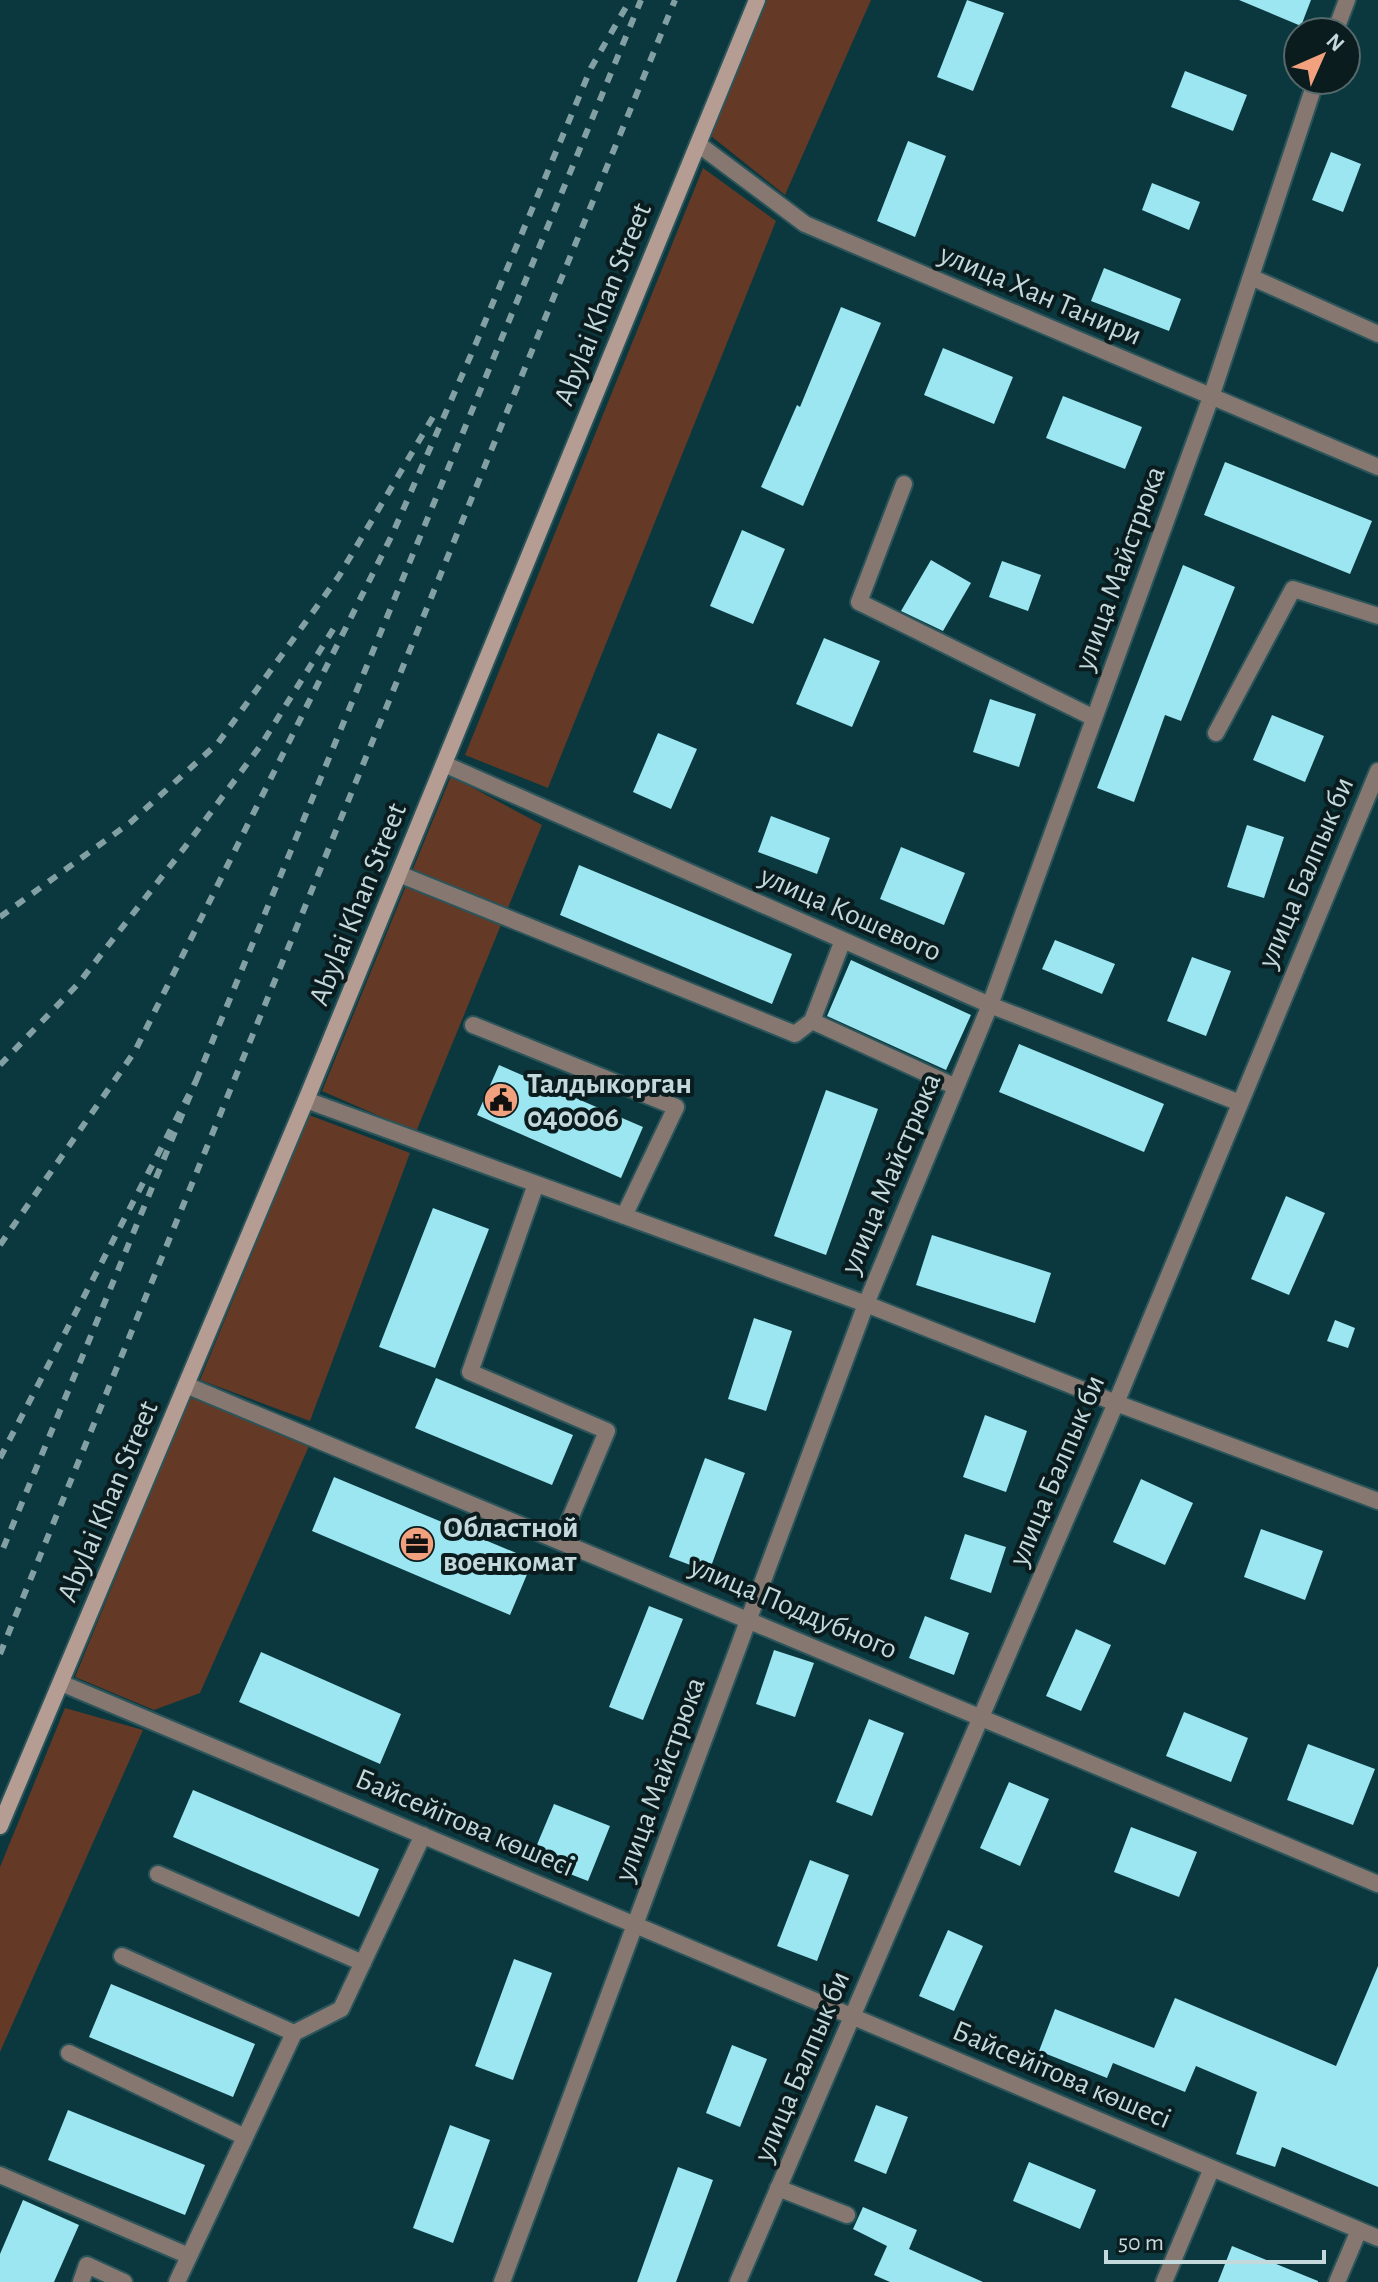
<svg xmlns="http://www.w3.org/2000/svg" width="1378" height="2282" viewBox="0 0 1378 2282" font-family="'Alegreya Sans',sans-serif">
	<rect width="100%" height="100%" fill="#0a383e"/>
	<path fill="#643925" d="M 766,0 L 871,0 L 785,195 L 711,136 Z
		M 703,168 L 776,221 L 548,788 L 465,755 Z
		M 451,776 L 542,825 L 416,1132 L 322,1091 Z
		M 309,1115 L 410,1153 L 310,1421 L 200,1380 Z
		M 190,1396 L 313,1437 L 200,1693 L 154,1710 L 75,1677 Z
		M 65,1708 L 143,1730 L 0,2052 L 0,1867 Z"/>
	<path fill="#9be6f1" d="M 967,0 L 1004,13 L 973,91 L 937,77 Z
		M 1239,0 L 1311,0 L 1301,26 Z
		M 1185,71 L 1247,95 L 1233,131 L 1171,107 Z
		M 908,141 L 946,156 L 915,237 L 877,221 Z
		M 1331,152 L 1361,164 L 1343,212 L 1312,200 Z
		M 1152,183 L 1200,202 L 1189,230 L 1142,210 Z
		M 1104,268 L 1181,299 L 1169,331 L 1091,301 Z
		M 841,307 L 881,323 L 803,506 L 761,487 L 797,405 L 800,407 Z
		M 943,348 L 1013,377 L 994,424 L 924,395 Z
		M 1063,396 L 1142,427 L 1125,469 L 1046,438 Z
		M 1225,462 L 1372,521 L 1350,574 L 1204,515 Z
		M 742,530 L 785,549 L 753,624 L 710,606 Z
		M 931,560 L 971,583 L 943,631 L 901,611 Z
		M 1002,561 L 1041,575 L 1028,611 L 989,597 Z
		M 1183,565 L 1235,587 L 1181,721 L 1165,715 L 1134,802 L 1097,788 Z
		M 824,638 L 880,661 L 852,727 L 796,704 Z
		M 990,699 L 1036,714 L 1019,767 L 973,752 Z
		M 1272,715 L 1324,736 L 1305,782 L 1253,760 Z
		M 658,733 L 697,749 L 671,809 L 633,792 Z
		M 771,816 L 830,838 L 817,874 L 758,852 Z
		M 1247,825 L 1284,837 L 1264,898 L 1227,887 Z
		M 901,847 L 965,873 L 944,925 L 880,899 Z
		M 579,865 L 792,954 L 772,1004 L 560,915 Z
		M 1055,940 L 1115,964 L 1102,994 L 1042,969 Z
		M 1192,957 L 1231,971 L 1206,1036 L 1167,1021 Z
		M 851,960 L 971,1015 L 946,1070 L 827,1016 Z
		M 1019,1044 L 1164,1104 L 1144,1152 L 999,1092 Z
		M 499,1065 L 643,1127 L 621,1178 L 477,1115 Z
		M 826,1090 L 878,1109 L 826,1255 L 774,1236 Z
		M 1286,1196 L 1325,1213 L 1289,1295 L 1251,1279 Z
		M 433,1208 L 489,1229 L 435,1368 L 379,1347 Z
		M 932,1235 L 1051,1273 L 1035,1323 L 916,1285 Z
		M 754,1318 L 792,1331 L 766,1411 L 728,1399 Z
		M 1335,1320 L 1355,1328 L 1348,1348 L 1327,1341 Z
		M 436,1378 L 573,1435 L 552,1485 L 415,1428 Z
		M 985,1415 L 1027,1431 L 1006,1492 L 963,1477 Z
		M 705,1458 L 745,1473 L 709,1572 L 669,1557 Z
		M 334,1477 L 533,1560 L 510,1615 L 312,1531 Z
		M 1141,1479 L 1193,1503 L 1165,1565 L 1113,1542 Z
		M 1261,1529 L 1323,1551 L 1305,1600 L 1244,1577 Z
		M 965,1534 L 1006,1547 L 991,1593 L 950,1579 Z
		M 649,1606 L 683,1619 L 643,1720 L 609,1707 Z
		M 925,1616 L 969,1633 L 954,1675 L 909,1658 Z
		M 1076,1629 L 1111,1645 L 1081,1711 L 1046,1696 Z
		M 774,1650 L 814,1663 L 795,1717 L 756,1704 Z
		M 261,1652 L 401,1714 L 380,1764 L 239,1702 Z
		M 1184,1712 L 1248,1738 L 1231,1782 L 1166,1756 Z
		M 869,1719 L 904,1733 L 872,1816 L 836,1802 Z
		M 1308,1744 L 1375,1769 L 1353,1825 L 1287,1800 Z
		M 1009,1782 L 1049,1799 L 1020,1866 L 980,1848 Z
		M 193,1790 L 379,1869 L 359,1917 L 173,1837 Z
		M 554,1804 L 610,1826 L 588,1881 L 531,1859 Z
		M 1131,1827 L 1197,1852 L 1179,1897 L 1114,1872 Z
		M 810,1860 L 849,1875 L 817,1961 L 777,1946 Z
		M 948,1930 L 983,1946 L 954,2011 L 919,1996 Z
		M 514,1959 L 552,1973 L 513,2080 L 475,2066 Z
		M 1378,1966 L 1378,2187 L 1282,2147 L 1275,2167 L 1236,2154 L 1257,2092 L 1196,2066 L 1185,2092 L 1113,2063 L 1107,2078 L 1039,2051 L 1055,2009 L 1154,2048 L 1175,1998 L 1336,2066 Z
		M 111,1984 L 255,2044 L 233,2097 L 89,2037 Z
		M 732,2045 L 767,2059 L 740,2127 L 706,2113 Z
		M 876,2105 L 908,2117 L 886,2174 L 854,2161 Z
		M 68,2110 L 205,2165 L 185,2215 L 48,2160 Z
		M 450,2125 L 490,2140 L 453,2243 L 413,2228 Z
		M 1029,2162 L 1096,2190 L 1080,2229 L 1013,2201 Z
		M 678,2167 L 713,2180 L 676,2282 L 637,2282 Z
		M 23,2200 L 79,2225 L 54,2282 L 0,2282 L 0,2254 Z
		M 863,2207 L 917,2230 L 909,2249 L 983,2282 L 890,2282 L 874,2275 L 887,2246 L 853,2229 Z
		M 1232,2246 L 1318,2281 L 1318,2282 L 1218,2282 Z"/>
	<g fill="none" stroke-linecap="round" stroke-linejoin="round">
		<g stroke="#2b555a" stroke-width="20">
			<path id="minor" d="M 1335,32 L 1347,0
				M 1251,277 L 1378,334
				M 904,484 L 859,602 L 1094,718
				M 1216,733 L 1293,589 L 1378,616
				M 444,764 L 990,1005 L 1240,1103
				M 399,874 L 795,1034 L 812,1021 L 956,1087
				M 812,1021 L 843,940
				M 473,1025 L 676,1107 L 624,1216
				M 306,1100 L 866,1304 L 1116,1403 L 1378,1501
				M 536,1184 L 470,1372 L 607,1431 L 561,1540
				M 186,1385 L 1378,1884
				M 61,1683 L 1378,2238
				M 158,1874 L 363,1963
				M 122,1956 L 294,2033
				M 69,2053 L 245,2137
				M 0,2175 L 189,2256
				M 778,2188 L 847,2215
				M 81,2282 L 87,2265 L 124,2282
				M 177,2282 L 294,2033 L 341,2009 L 423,1835
				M 502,2282 L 866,1304 L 990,1005 L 1211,397 L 1316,80
				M 738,2282 L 1116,1403 L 1378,771
				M 1164,2282 L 1212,2168
				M 1337,2282 L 1359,2230"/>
		</g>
		<g stroke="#2b555a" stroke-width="20">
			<path id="tertiary" d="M 698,144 L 805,224 L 1378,467"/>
		</g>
		<g stroke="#2b555a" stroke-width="20">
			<path id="secondary" d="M 0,1826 L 306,1100 L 757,0"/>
		</g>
		<use href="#minor" stroke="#867770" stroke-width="16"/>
		<use href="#tertiary" stroke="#867770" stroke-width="16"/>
		<use href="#secondary" stroke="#b69d93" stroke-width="16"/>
		<path stroke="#82a0a4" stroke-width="6" stroke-dasharray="10 10" stroke-linecap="butt" d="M 0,917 L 131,822 L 218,743 L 339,576 L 433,417
			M 0,1065 L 78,984 L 185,847 L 261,745 L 334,628
			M 196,1081 L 641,0
			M 0,1245 L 135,1051 L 392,535 L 474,348 L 591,68 L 630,0
			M 0,1458 L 196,1081 L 0,1556
			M 0,1654 L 675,0"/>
	</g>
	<defs>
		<g id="civic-disc" transform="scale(1.8)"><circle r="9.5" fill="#f1a17d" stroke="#0b1c1f"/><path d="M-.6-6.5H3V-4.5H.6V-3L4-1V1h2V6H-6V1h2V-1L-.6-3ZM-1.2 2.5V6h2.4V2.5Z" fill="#111"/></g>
		<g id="office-disc" transform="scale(1.8)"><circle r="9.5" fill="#f1a17d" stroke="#0b1c1f"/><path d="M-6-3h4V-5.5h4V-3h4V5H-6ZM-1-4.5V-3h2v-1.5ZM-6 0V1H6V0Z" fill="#111"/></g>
	</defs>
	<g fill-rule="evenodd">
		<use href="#civic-disc" x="501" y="1100"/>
		<use href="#office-disc" x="417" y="1544"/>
	</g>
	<g text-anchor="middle" stroke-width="8" stroke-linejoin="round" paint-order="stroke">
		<g font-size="30" fill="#c3d9dc" stroke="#0b1c1f">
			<text transform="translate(1041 294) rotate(23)" y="10">улица Хан Танири</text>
			<text transform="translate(602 304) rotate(-68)" y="10">Abylai Khan Street</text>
			<text transform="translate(1119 568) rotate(-70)" y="10">улица Майстрюка</text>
			<text transform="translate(1305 872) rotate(-67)" y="10">улица Балпык би</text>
			<text transform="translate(357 904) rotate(-68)" y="10">Abylai Khan Street</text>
			<text transform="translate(851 913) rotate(24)" y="10">улица Кошевого</text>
			<text transform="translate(890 1173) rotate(-67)" y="10">улица Майстрюка</text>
			<text transform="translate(1056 1470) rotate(-67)" y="10">улица Балпык би</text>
			<text transform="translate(107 1501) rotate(-67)" y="10">Abylai Khan Street</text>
			<text transform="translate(794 1607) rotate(23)" y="10">улица Поддубного</text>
			<text transform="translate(659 1779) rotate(-70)" y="10">улица Майстрюка</text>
			<text transform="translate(465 1822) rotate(23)" y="10">Байсейітова көшесі</text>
			<text transform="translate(801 2066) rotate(-67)" y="10">улица Балпык би</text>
			<text transform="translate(1062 2074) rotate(23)" y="10">Байсейітова көшесі</text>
		</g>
		<g font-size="30" font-weight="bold" fill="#c3d9dc" stroke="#0b1c1f" text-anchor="start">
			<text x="527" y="1093">Талдыкорган<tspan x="527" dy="34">040006</tspan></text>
			<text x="443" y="1537">Областной<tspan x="443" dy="34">военкомат</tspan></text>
		</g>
	</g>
	<g transform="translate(1322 56) rotate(45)"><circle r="38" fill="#0b1c1f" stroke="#55686b" stroke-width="2"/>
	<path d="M0-6L14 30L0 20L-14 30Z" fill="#f1a17d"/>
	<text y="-12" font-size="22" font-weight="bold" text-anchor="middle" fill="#c3d9dc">N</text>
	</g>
	<path d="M1106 2250v12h218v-12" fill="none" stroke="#c3d9dc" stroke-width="4"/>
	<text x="1118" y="2250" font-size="24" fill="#c3d9dc" stroke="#0b1c1f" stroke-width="6" paint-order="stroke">50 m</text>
</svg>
